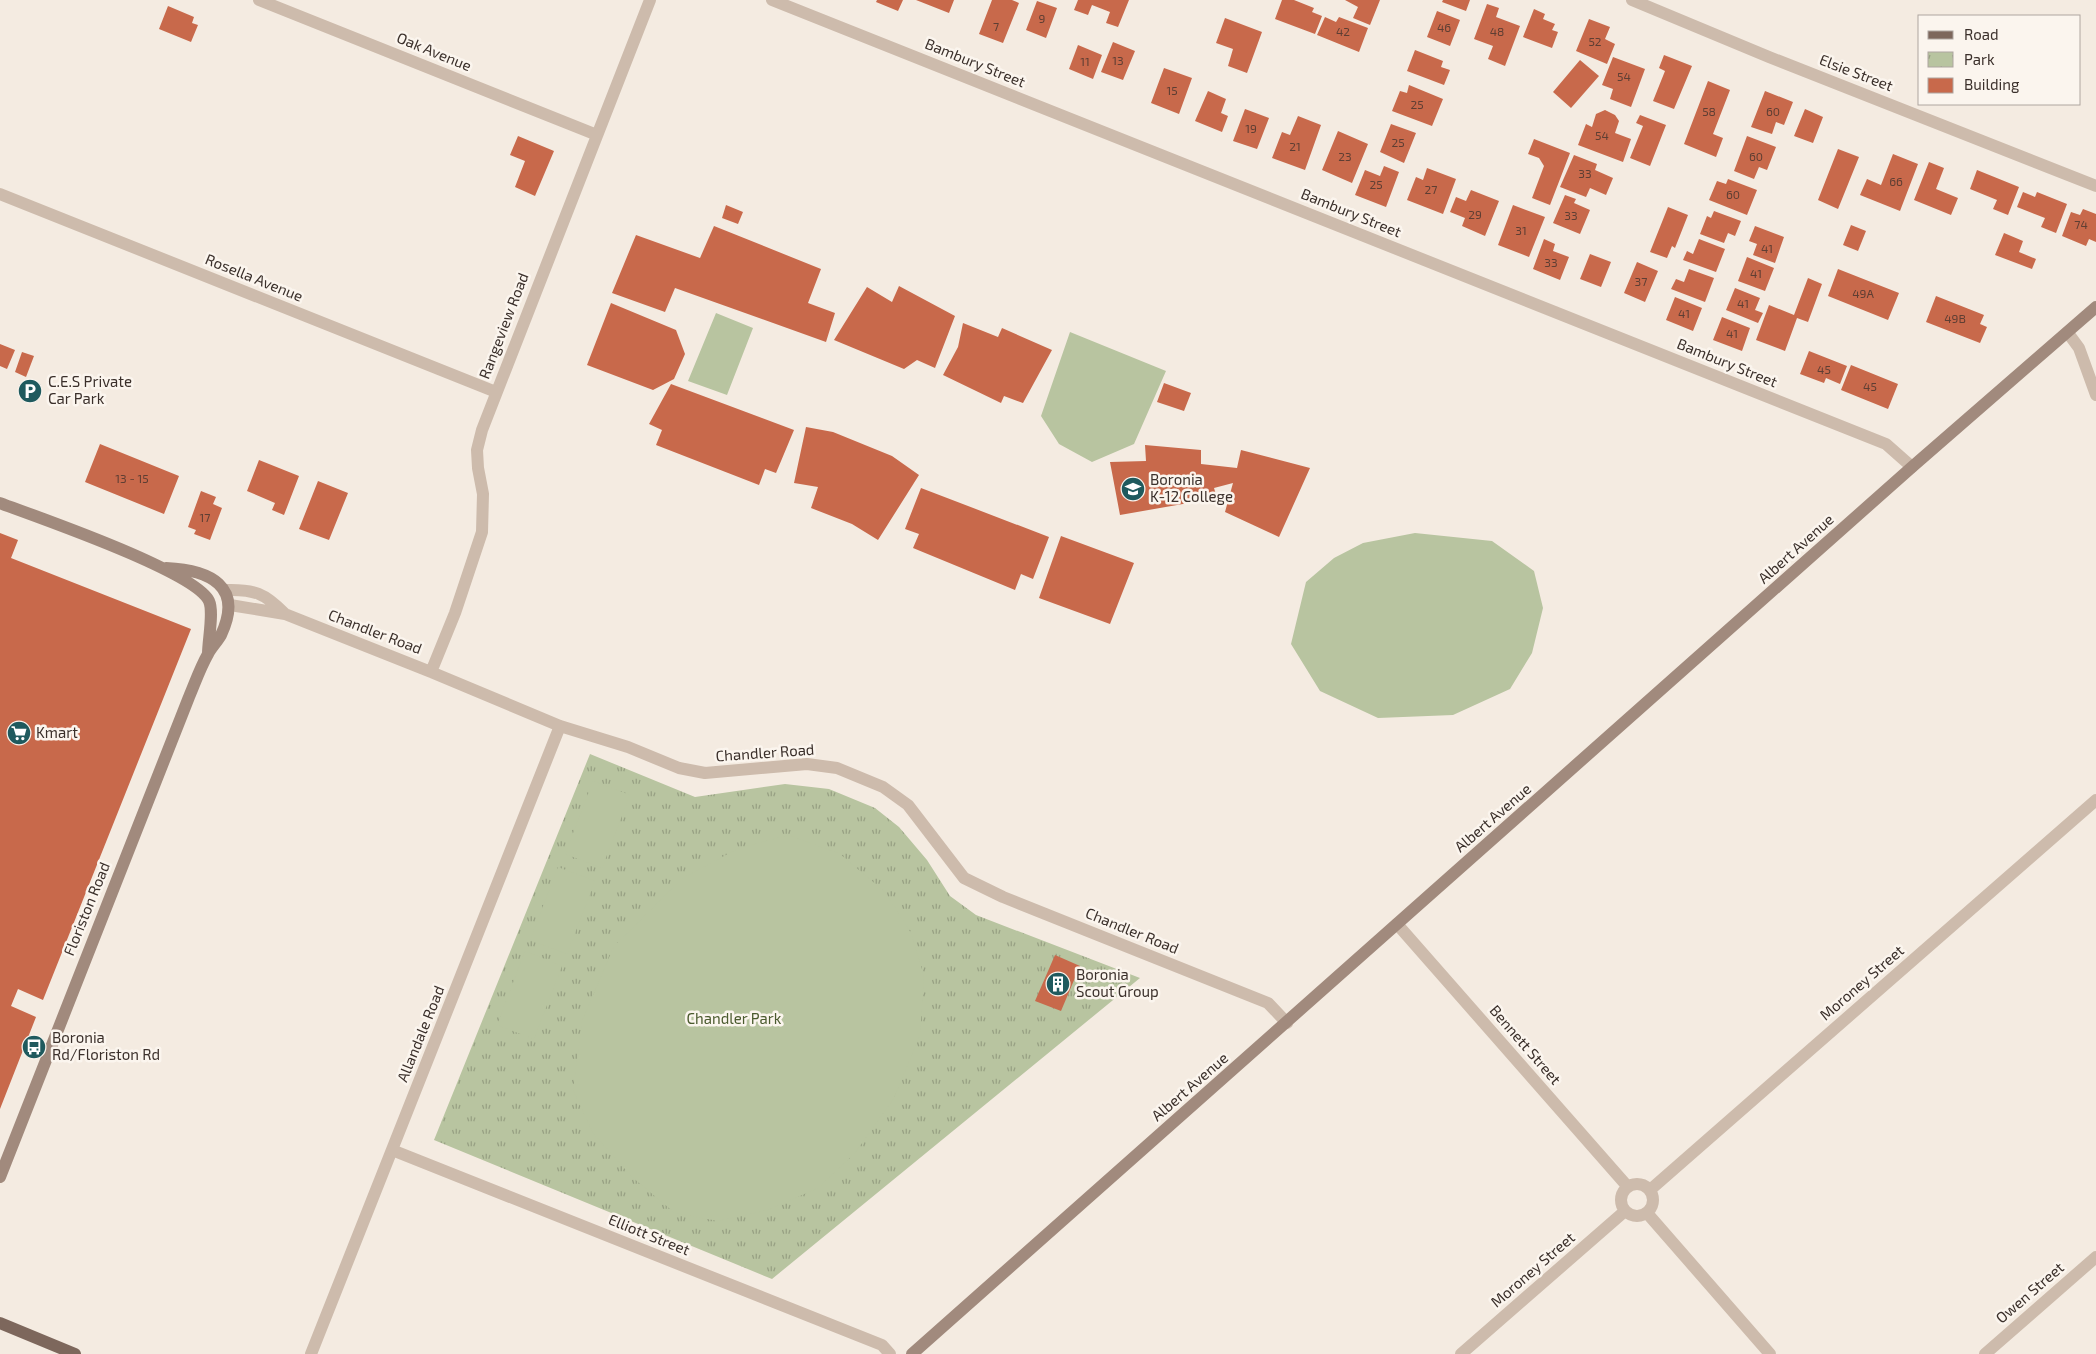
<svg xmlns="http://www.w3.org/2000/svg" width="2096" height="1354" viewBox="0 0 2096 1354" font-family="'Exo 2',sans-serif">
	<defs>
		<pattern id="park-tufts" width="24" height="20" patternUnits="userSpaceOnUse" patternTransform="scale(1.25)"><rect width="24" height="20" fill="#b8c4a0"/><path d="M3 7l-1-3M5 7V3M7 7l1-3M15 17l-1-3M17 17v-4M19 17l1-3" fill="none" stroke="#97a083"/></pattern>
	</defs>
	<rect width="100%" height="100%" fill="#f4ebe1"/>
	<path fill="url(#park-tufts)" d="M 590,754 L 695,797 L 785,784 L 829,789 L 875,808 L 899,827 L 927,860 L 950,896 L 976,915 L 1140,978 L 772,1279 L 434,1140 Z"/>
	<path fill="#b8c4a0" d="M 716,313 L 753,328 L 727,395 L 688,381 Z
		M 1070,332 L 1166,371 L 1134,444 L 1092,462 L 1059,444 L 1041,416 Z
		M 1415,533 L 1492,541 L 1534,571 L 1543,608 L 1532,653 L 1510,689 L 1453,715 L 1378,718 L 1320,691 L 1291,644 L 1306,582 L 1334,558 L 1363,543 Z
		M 593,781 L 630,795 L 602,868 L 565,854 Z
		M 789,835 L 840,854 L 885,892 L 911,933 L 924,976 L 920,1035 L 894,1098 L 855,1153 L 818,1188 L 768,1210 L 718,1221 L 675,1213 L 632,1177 L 593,1133 L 573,1090 L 582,1021 L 614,946 L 683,878 L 739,848 Z
		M 558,867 L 595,881 L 567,954 L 530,940 Z
		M 525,951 L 562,966 L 534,1039 L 497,1025 Z"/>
	<path fill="#c8694b" d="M 877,0 L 903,0 L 898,11 L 876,2 Z
		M 916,0 L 954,0 L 949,13 Z
		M 992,0 L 1012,0 L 1019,3 L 1003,43 L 979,34 Z
		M 1078,0 L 1129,0 L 1118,27 L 1106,23 L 1110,12 L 1092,5 L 1088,15 L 1074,10 Z
		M 1282,0 L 1294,0 L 1314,8 L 1312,12 L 1322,16 L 1315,34 L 1275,19 Z
		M 1345,0 L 1380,0 L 1370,25 L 1353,18 L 1358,7 Z
		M 1443,0 L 1470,0 L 1466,11 L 1442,2 Z
		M 1037,1 L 1057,8 L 1046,38 L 1026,30 Z
		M 1487,4 L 1499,8 L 1496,17 L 1520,26 L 1505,66 L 1488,59 L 1493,46 L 1474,39 Z
		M 168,6 L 194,17 L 192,23 L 198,25 L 191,42 L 159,29 Z
		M 1534,9 L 1545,14 L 1543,19 L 1555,24 L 1552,30 L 1558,32 L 1552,48 L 1523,37 Z
		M 1437,11 L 1460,20 L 1450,46 L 1427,37 Z
		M 1325,17 L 1336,22 L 1339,17 L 1368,28 L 1359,52 L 1317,35 Z
		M 1225,18 L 1262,32 L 1247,73 L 1228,66 L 1233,49 L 1216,43 Z
		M 1589,19 L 1610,27 L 1605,39 L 1615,44 L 1607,64 L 1576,51 Z
		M 1113,42 L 1135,51 L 1123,80 L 1101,72 Z
		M 1078,45 L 1102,55 L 1093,79 L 1069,69 Z
		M 1415,50 L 1443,61 L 1441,67 L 1450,70 L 1444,85 L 1407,71 Z
		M 1664,55 L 1692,66 L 1674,109 L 1653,101 L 1665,71 L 1659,68 Z
		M 1613,57 L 1645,69 L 1631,107 L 1610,99 L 1613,89 L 1602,85 Z
		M 1580,60 L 1599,76 L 1571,108 L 1553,92 Z
		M 1164,68 L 1192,78 L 1179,114 L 1151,103 Z
		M 1708,81 L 1730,90 L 1713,134 L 1723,138 L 1716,157 L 1684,144 Z
		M 1409,85 L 1443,99 L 1432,126 L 1392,111 L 1400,91 L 1407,93 Z
		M 1208,91 L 1226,99 L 1221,113 L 1228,116 L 1222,132 L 1195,121 Z
		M 1765,91 L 1793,102 L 1784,125 L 1776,122 L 1772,134 L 1751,127 Z
		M 1245,109 L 1269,118 L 1257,149 L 1233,141 Z
		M 1805,109 L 1823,117 L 1813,143 L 1794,136 Z
		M 1605,110 L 1615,115 L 1619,121 L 1615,133 L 1631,139 L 1623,162 L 1578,145 L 1586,124 L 1592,127 L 1596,114 Z
		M 1640,115 L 1666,125 L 1650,166 L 1630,158 L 1643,126 L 1636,123 Z
		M 1298,116 L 1321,125 L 1305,170 L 1272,158 L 1282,132 L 1290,135 Z
		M 1391,124 L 1416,133 L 1404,163 L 1380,152 Z
		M 1338,131 L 1368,144 L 1352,183 L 1322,170 Z
		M 518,136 L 554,151 L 535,196 L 515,187 L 525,161 L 510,155 Z
		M 1747,136 L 1776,147 L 1767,170 L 1759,167 L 1754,179 L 1734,171 Z
		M 1534,139 L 1570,153 L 1550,205 L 1532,198 L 1544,166 L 1539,158 L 1528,154 Z
		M 1838,149 L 1859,157 L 1838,209 L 1818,200 Z
		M 1893,154 L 1918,164 L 1900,211 L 1860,195 L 1867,179 L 1881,185 Z
		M 1574,155 L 1597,164 L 1595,170 L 1613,178 L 1606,195 L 1590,188 L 1586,197 L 1560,187 Z
		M 1929,162 L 1944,168 L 1936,189 L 1958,198 L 1951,215 L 1914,200 Z
		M 1384,166 L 1399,172 L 1386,207 L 1355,195 L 1365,170 L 1380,176 Z
		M 1427,168 L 1456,179 L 1443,214 L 1407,200 L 1416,177 L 1423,180 Z
		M 1977,170 L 2019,187 L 2008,215 L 1993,209 L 1997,200 L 1970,189 Z
		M 1728,179 L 1757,190 L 1747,215 L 1709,200 L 1717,181 L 1726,184 Z
		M 1471,190 L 1499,201 L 1485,236 L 1462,226 L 1465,218 L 1450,212 L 1456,197 L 1466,201 Z
		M 2023,192 L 2035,197 L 2037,192 L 2067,204 L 2056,233 L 2041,227 L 2045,218 L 2017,207 Z
		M 1565,195 L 1576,199 L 1574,203 L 1590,210 L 1580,234 L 1553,223 Z
		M 726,205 L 743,212 L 738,224 L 722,218 Z
		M 1513,205 L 1545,217 L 1529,257 L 1498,245 Z
		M 1668,207 L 1688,215 L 1675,248 L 1672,246 L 1667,258 L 1650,252 Z
		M 2083,209 L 2096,214 L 2096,242 L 2089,239 L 2086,246 L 2062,236 L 2071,212 L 2080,215 Z
		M 1714,211 L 1741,221 L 1735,236 L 1728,233 L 1724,243 L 1700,234 L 1707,216 L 1711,218 Z
		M 1851,225 L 1866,231 L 1858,251 L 1843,245 Z
		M 714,226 L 821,269 L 808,303 L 835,313 L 826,342 L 675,288 L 665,312 L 612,293 L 636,235 L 700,258 Z
		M 1755,226 L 1784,237 L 1775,263 L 1753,255 L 1757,244 L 1749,241 Z
		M 2004,233 L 2023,241 L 2019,252 L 2036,259 L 2032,269 L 1995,255 Z
		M 1544,239 L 1555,244 L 1553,251 L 1569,257 L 1560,280 L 1533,269 Z
		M 1699,239 L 1725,249 L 1716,272 L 1683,260 L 1687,251 L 1693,254 Z
		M 1590,254 L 1611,262 L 1601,287 L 1580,279 Z
		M 1747,257 L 1774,268 L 1765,291 L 1738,281 Z
		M 1637,262 L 1658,271 L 1645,302 L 1624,293 Z
		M 1689,269 L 1714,278 L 1705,302 L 1671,289 L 1676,279 L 1684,282 Z
		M 1838,269 L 1899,293 L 1888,320 L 1828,296 Z
		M 1808,278 L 1822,284 L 1808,322 L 1797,318 L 1785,351 L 1756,340 L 1769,305 L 1794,315 Z
		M 899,286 L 955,316 L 935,368 L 917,360 L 904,369 L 834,340 L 867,287 L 892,302 Z
		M 1735,288 L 1760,298 L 1755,310 L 1763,313 L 1758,323 L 1726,310 Z
		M 1936,296 L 1984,315 L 1980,324 L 1987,327 L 1980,343 L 1926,322 Z
		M 1675,297 L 1702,308 L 1693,331 L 1666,320 Z
		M 611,303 L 676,330 L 685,354 L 674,379 L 653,390 L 587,365 Z
		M 1722,317 L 1750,328 L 1742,351 L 1713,340 Z
		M 963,323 L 998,337 L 1002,328 L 1052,350 L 1023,403 L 1004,396 L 1001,403 L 943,375 L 958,347 Z
		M 0,344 L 15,350 L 7,369 L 0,366 Z
		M 1809,351 L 1847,366 L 1840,384 L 1826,378 L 1824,383 L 1800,374 Z
		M 22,352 L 34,356 L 26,377 L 15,372 Z
		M 1851,365 L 1898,384 L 1888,409 L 1841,390 Z
		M 1164,383 L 1191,393 L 1184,411 L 1157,402 Z
		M 671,384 L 794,430 L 776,473 L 765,469 L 759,485 L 656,445 L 662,430 L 649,424 Z
		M 806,427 L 833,432 L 892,456 L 919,475 L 878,540 L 852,524 L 811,508 L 818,487 L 794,483 Z
		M 100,444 L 179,476 L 164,514 L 85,482 Z
		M 1145,445 L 1201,450 L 1201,464 L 1237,468 L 1241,450 L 1310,468 L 1279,537 L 1225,512 L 1233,483 L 1214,488 L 1217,498 L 1120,515 L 1110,462 L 1146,461 Z
		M 259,460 L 299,476 L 284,515 L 272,510 L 275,503 L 247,491 Z
		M 318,481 L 348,493 L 329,540 L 299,529 Z
		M 921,488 L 1049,537 L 1033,579 L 1021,574 L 1015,590 L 913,548 L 919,534 L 905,529 Z
		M 201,491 L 216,497 L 213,504 L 222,508 L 210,540 L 194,534 L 196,530 L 188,527 Z
		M 0,533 L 18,540 L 11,558 L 191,629 L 43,1000 L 18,989 L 11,1006 L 36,1017 L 0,1109 Z
		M 1061,536 L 1134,563 L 1110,624 L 1039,598 Z
		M 1055,955 L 1080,966 L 1061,1011 L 1035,1001 Z"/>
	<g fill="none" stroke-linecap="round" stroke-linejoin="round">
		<path stroke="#cdbbac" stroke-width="12" d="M 259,0 L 597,135
			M 772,0 L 1886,444 L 1912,467
			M 1632,0 L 1769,57 L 2096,186
			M 0,194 L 496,392
			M 2068,333 L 2079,348 L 2096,395
			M 225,590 C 254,589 265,593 285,614
			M 230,605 L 285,614 L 431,672 L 560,726 L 628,747 L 679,768 L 705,773 L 807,764 L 837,768 L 883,787 L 908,805 L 964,878 L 1003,897 L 1268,1003 L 1287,1023
			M 431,672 L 455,613 L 482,532 L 483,494 L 478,468 L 477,450 L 482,430 L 650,0
			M 1397,924 L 1628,1187
			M 392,1150 L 882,1345 L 890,1354
			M1621 1200a16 16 0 1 1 32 0a16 16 0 1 1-32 0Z
			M 1650,1190 L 2096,800
			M 1647,1213 L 1770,1354
			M 311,1354 L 560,726
			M 1461,1354 L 1625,1211
			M 1985,1354 L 2096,1257"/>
		<path stroke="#a18a7d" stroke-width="12" d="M 0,503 C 37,517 195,571 209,601 C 214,612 208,640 208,654
			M 0,1177 L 189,697 C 195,683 200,668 208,654 C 211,648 217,642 221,635 C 244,586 210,570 166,568
			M 912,1354 L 1912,467 L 2096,307"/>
		<path stroke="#7d675c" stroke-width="12" d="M 0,1323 L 75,1354"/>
	</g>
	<defs>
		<g id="parking-disc" transform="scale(1.25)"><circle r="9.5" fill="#1f5a5e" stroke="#fbf5ee"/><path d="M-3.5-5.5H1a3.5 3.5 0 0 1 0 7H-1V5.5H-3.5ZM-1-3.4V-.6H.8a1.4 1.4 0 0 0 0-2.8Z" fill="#fff"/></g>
		<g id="school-disc" transform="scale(1.25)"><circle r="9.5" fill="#1f5a5e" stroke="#fbf5ee"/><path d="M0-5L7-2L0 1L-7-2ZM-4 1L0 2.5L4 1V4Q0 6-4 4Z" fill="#fff"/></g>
		<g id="supermarket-disc" transform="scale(1.25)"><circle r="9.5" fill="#1f5a5e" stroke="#fbf5ee"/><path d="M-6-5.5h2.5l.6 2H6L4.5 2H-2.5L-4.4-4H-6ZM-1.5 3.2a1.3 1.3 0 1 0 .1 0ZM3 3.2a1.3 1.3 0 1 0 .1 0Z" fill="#fff"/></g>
		<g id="building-disc" transform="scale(1.25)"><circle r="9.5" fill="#1f5a5e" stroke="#fbf5ee"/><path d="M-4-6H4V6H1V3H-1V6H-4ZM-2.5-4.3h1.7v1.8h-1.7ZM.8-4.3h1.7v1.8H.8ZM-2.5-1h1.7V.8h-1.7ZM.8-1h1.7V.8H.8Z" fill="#fff"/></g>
		<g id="bus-disc" transform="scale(1.25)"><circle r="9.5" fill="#1f5a5e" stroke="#fbf5ee"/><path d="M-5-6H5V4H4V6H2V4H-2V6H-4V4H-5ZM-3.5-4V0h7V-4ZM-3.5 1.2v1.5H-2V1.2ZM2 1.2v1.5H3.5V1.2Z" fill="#fff"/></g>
	</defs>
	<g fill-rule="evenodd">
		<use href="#parking-disc" x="30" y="391"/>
		<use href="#school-disc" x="1133" y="489"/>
		<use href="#supermarket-disc" x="19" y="733"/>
		<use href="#building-disc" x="1058" y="984"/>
		<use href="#bus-disc" x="34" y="1047"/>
	</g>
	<g text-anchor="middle" stroke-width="5" stroke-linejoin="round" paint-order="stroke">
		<g font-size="12" fill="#5e3e33">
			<text x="1042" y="23">9</text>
			<text x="996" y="31">7</text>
			<text x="1444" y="32">46</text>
			<text x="1343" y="36">42</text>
			<text x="1497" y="36">48</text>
			<text x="1595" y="46">52</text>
			<text x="1118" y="65">13</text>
			<text x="1085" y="66">11</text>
			<text x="1624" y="81">54</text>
			<text x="1172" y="95">15</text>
			<text x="1417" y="109">25</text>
			<text x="1709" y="116">58</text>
			<text x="1773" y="116">60</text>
			<text x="1251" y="133">19</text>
			<text x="1602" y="140">54</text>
			<text x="1398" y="147">25</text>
			<text x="1295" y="151">21</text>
			<text x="1345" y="161">23</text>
			<text x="1756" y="161">60</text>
			<text x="1585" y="178">33</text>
			<text x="1896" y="186">66</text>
			<text x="1376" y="189">25</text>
			<text x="1431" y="194">27</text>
			<text x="1733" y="199">60</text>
			<text x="1475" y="219">29</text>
			<text x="1571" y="220">33</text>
			<text x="2081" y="229">74</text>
			<text x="1521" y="235">31</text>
			<text x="1767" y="253">41</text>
			<text x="1551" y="267">33</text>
			<text x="1756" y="278">41</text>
			<text x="1641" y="286">37</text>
			<text x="1863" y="298">49A</text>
			<text x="1743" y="308">41</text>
			<text x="1684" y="318">41</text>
			<text x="1955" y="323">49B</text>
			<text x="1732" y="338">41</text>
			<text x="1824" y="374">45</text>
			<text x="1870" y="391">45</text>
			<text x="132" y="483">13 - 15</text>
			<text x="205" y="522">17</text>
		</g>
		<g font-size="15" fill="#3b302b" stroke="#fbf5ee">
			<text transform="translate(434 52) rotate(22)" y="5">Oak Avenue</text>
			<text transform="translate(975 63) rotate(22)" y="5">Bambury Street</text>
			<text transform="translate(1856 73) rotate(21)" y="5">Elsie Street</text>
			<text transform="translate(1351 213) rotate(22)" y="5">Bambury Street</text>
			<text transform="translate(254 278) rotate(22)" y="5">Rosella Avenue</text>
			<text transform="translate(504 326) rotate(-69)" y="5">Rangeview Road</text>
			<text transform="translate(1727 363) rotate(22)" y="5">Bambury Street</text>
			<text transform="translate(1796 549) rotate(-42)" y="5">Albert Avenue</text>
			<text transform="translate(375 632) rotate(21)" y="5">Chandler Road</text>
			<text transform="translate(765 753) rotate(-4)" y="5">Chandler Road</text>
			<text transform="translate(1493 818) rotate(-41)" y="5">Albert Avenue</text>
			<text transform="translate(87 909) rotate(-68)" y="5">Floriston Road</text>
			<text transform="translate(1132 931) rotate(22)" y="5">Chandler Road</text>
			<text transform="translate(1862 983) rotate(-41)" y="5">Moroney Street</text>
			<text transform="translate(421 1034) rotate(-68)" y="5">Allandale Road</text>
			<text transform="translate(1525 1045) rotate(49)" y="5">Bennett Street</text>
			<text transform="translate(1190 1087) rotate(-41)" y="5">Albert Avenue</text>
			<text transform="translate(649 1235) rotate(22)" y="5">Elliott Street</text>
			<text transform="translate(1533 1270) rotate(-41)" y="5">Moroney Street</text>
			<text transform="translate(2030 1293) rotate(-41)" y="5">Owen Street</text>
		</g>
		<g font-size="15" fill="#3b302b" stroke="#fbf5ee" text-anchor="start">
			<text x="48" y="387">C.E.S Private<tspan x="48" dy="17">Car Park</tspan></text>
			<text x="1150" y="485">Boronia<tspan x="1150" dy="17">K-12 College</tspan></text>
			<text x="36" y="738">Kmart</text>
			<text x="1076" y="980">Boronia<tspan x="1076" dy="17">Scout Group</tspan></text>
			<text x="52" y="1043">Boronia<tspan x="52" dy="17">Rd/Floriston Rd</tspan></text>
		</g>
		<g font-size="15" fill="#4a5a2e" stroke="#fbf5ee">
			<text x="734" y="1024">Chandler Park</text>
		</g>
	</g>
	<rect x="1918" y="15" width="162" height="90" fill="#fbf5ee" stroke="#aea6a0"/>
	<rect x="1928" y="31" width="25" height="8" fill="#7d675c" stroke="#aea6a0"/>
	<text x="1964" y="40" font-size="15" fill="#3b302b">Road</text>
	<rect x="1928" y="52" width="25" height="15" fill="url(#park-tufts)" stroke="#aea6a0"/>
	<text x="1964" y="65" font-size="15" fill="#3b302b">Park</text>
	<rect x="1928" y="78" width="25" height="15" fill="#c8694b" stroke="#aea6a0"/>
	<text x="1964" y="90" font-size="15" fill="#3b302b">Building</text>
</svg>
